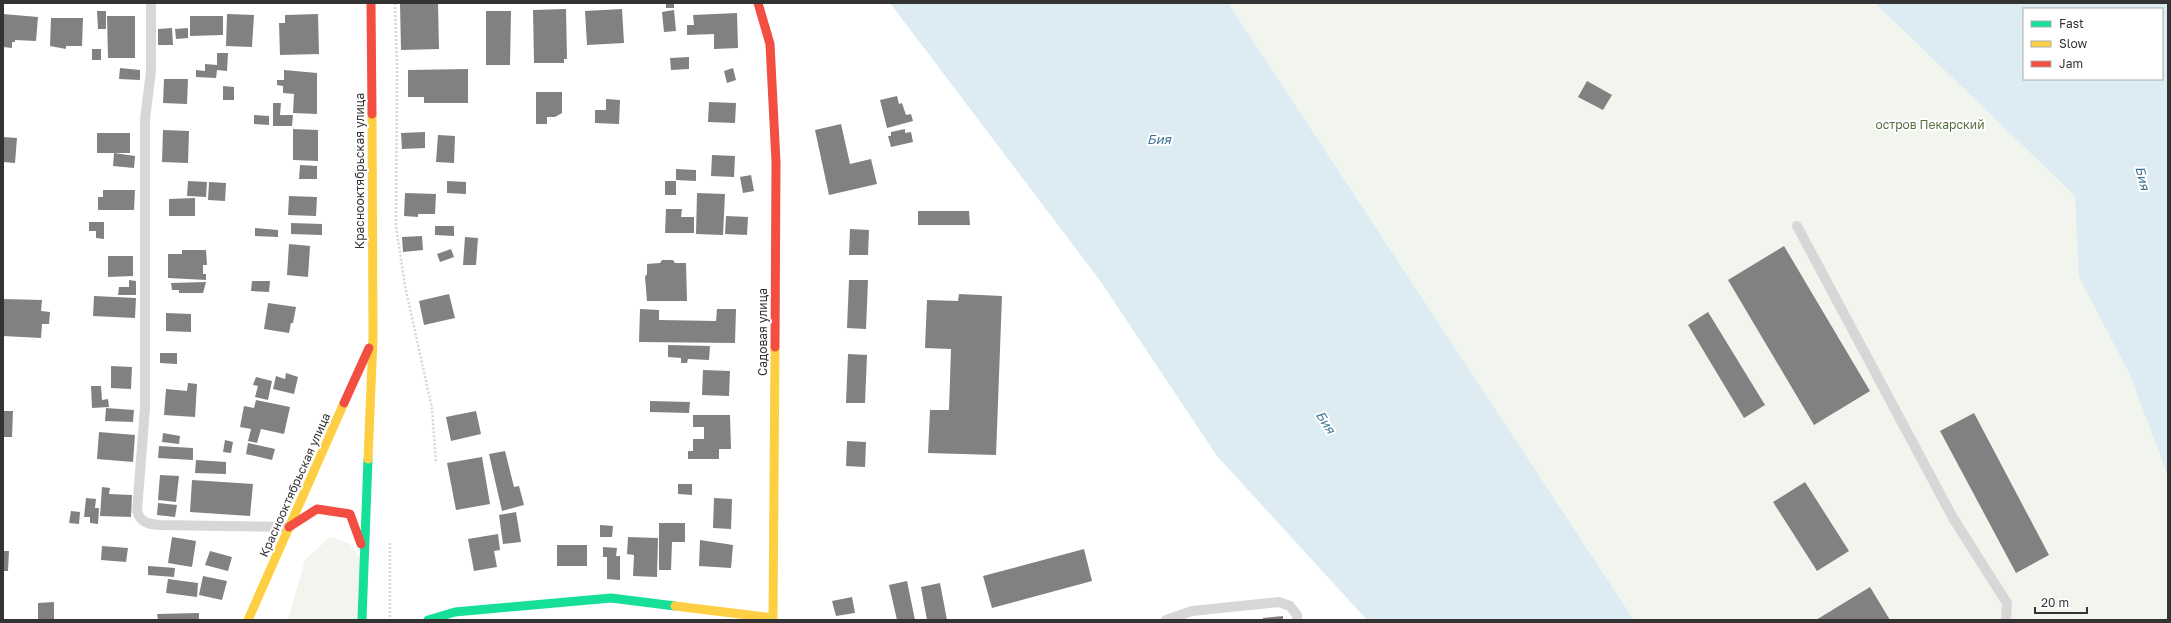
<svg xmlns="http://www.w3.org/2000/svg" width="2171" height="623" viewBox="0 0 2171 623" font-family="'Golos Text',sans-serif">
	<rect width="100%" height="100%" fill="#fff"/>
	<path fill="#f1f5ed" d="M 1228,3 L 1875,3 L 2075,196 L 2080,277 L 2129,373 L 2168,476 L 2168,620 L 1634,620 Z
		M 330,537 L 349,543 L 360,557 L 358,620 L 288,620 L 305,560 Z"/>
	<path fill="#ddebf3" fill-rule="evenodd" d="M 890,3 L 1228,3 L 1634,620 L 1367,620 L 1217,456 L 1101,282 Z
		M 1875,3 L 2168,3 L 2168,476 L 2129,373 L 2079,277 L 2075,196 ZM 2024,9 L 2162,9 L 2162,79 L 2024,79 Z"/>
	<path fill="#818181" d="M 400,3 L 438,3 L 439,49 L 401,50 Z
		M 666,3 L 674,3 L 674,8 L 666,8 Z
		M 566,9 L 567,59 L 564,59 L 564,63 L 534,63 L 533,10 Z
		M 622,9 L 624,43 L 587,45 L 585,11 Z
		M 674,10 L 676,31 L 664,32 L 662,12 Z
		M 97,11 L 106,11 L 106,29 L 98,29 Z
		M 486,11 L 511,11 L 510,65 L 486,65 Z
		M 737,13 L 738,48 L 714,49 L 714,34 L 687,35 L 687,25 L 694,25 L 693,15 Z
		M 3,14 L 38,17 L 36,41 L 15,40 L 15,42 L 12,42 L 12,48 L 3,47 Z
		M 227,14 L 254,15 L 252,47 L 226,46 Z
		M 318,14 L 319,54 L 280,55 L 279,23 L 285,23 L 285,15 Z
		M 107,16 L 135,16 L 135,58 L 108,58 Z
		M 190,16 L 223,16 L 223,35 L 190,36 Z
		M 51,18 L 83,18 L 82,46 L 66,46 L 66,49 L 50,46 Z
		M 172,28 L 173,45 L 158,45 L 158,29 Z
		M 188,28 L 188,38 L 176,39 L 175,29 Z
		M 92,49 L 101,49 L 101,60 L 92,60 Z
		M 217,53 L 228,53 L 227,71 L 217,70 L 216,78 L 196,77 L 196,70 L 205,71 L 205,64 L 217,65 Z
		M 689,57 L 689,69 L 671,70 L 670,58 Z
		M 120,68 L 140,70 L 140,80 L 119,79 Z
		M 733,68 L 736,80 L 727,83 L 724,71 Z
		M 468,69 L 468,103 L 424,103 L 424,97 L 408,97 L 408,70 Z
		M 284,70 L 317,73 L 317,114 L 293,113 L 294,94 L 283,93 L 283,86 L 277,85 L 277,80 L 284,80 Z
		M 164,79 L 188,79 L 187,104 L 163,103 Z
		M 1587,81 L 1612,95 L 1603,110 L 1578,97 Z
		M 223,86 L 234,87 L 234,100 L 223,100 Z
		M 536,92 L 562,92 L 562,113 L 555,117 L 547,117 L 547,124 L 536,124 Z
		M 897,96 L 899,104 L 902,103 L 906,115 L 911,114 L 913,121 L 887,128 L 880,100 Z
		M 606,99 L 620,100 L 619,124 L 595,123 L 595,110 L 606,110 Z
		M 709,102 L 736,103 L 735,123 L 708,122 Z
		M 273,103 L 281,103 L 280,115 L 293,115 L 292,126 L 273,126 Z
		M 254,115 L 269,116 L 269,125 L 254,124 Z
		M 841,124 L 850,164 L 871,159 L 877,184 L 829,195 L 815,130 Z
		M 293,129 L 318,130 L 318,161 L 293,160 Z
		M 905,129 L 905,133 L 911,132 L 913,142 L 891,147 L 888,136 L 891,136 L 891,132 Z
		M 163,130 L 189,131 L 188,163 L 162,162 Z
		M 425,132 L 425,148 L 402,149 L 401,133 Z
		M 97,133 L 130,133 L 130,153 L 97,153 Z
		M 438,135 L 455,136 L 454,163 L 436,162 Z
		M 3,137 L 17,138 L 15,163 L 3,162 Z
		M 114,153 L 135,156 L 134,168 L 113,166 Z
		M 712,155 L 735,156 L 734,177 L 711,176 Z
		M 300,165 L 317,166 L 317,179 L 299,179 Z
		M 676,169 L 696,170 L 696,181 L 676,180 Z
		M 751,175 L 754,191 L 743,193 L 740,177 Z
		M 188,181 L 207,182 L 206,197 L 187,196 Z
		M 447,181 L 466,182 L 466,194 L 447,193 Z
		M 665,181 L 676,181 L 676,195 L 665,195 Z
		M 209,182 L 226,183 L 225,201 L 208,200 Z
		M 103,190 L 135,190 L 134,210 L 98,210 L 98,197 L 103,197 Z
		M 405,193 L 436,194 L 435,214 L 418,214 L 418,217 L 404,216 Z
		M 697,193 L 725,194 L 723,235 L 696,234 Z
		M 289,196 L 317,197 L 316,216 L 288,215 Z
		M 195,198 L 195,216 L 169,216 L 169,199 Z
		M 666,209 L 682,209 L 681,217 L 694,217 L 694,233 L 665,233 Z
		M 918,211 L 969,211 L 970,225 L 918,225 Z
		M 726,216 L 748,217 L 747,235 L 725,234 Z
		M 89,222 L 104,222 L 104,239 L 96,238 L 96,231 L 89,231 Z
		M 291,223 L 322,224 L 322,235 L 291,234 Z
		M 435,226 L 454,226 L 454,236 L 435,235 Z
		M 255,228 L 278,230 L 278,237 L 255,236 Z
		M 850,229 L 869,230 L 868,255 L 849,255 Z
		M 422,236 L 423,250 L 403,252 L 402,237 Z
		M 465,237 L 478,238 L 476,265 L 463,265 Z
		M 289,244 L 310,246 L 308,277 L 287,275 Z
		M 1784,246 L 1870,391 L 1814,425 L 1728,280 Z
		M 451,249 L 454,257 L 440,262 L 437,254 Z
		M 182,250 L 206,250 L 207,265 L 203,265 L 203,274 L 206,274 L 206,280 L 168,278 L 168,254 L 182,254 Z
		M 108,256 L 133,256 L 133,276 L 108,277 Z
		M 662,260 L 673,260 L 675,263 L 686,263 L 687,301 L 647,301 L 645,277 L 647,274 L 647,264 L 660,263 Z
		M 129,280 L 136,281 L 136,295 L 118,295 L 119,287 L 129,287 Z
		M 849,280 L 868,280 L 866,329 L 847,328 Z
		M 252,281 L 270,281 L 269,292 L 251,291 Z
		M 206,282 L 203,293 L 179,293 L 179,290 L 172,290 L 171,283 Z
		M 449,294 L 455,318 L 424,325 L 419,301 Z
		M 959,294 L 1002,296 L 996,455 L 928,453 L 930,410 L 949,410 L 951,349 L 925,348 L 927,300 L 958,301 Z
		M 94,296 L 136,298 L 135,318 L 93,316 Z
		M 3,299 L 42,300 L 41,311 L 50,312 L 49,324 L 42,324 L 41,338 L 3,336 Z
		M 268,303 L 296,307 L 293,323 L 291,323 L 289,333 L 264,329 Z
		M 640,309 L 659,310 L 659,320 L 716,321 L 717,309 L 736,309 L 735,343 L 639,342 Z
		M 1708,312 L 1765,405 L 1744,418 L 1688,325 Z
		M 166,313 L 191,314 L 191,332 L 166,331 Z
		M 668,345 L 710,346 L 709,360 L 688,359 L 687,363 L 681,363 L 681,358 L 668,357 Z
		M 160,353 L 177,353 L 177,364 L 160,363 Z
		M 848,354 L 867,355 L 865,403 L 846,403 Z
		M 111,366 L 132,367 L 131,389 L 111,388 Z
		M 703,370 L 730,371 L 729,396 L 702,395 Z
		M 286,373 L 298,377 L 294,394 L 273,389 L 276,376 L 285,379 Z
		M 256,377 L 272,381 L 268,400 L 255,397 L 258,386 L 253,385 Z
		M 188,383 L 197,384 L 195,417 L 164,415 L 166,389 L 187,391 Z
		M 91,386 L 101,386 L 102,400 L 108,399 L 109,407 L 92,408 Z
		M 256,400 L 290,407 L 284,434 L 261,429 L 257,443 L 248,441 L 251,429 L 240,427 L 244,406 L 254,408 Z
		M 650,401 L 690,402 L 689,413 L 650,412 Z
		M 106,408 L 134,410 L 133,422 L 105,421 Z
		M 3,411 L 13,411 L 12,437 L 3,437 Z
		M 476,411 L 481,434 L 451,441 L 446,417 Z
		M 1974,413 L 2049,555 L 2016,573 L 1940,431 Z
		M 693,415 L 730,415 L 731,449 L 719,449 L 719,459 L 688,459 L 688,451 L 693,451 L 693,439 L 704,439 L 704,427 L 693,427 Z
		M 99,432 L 135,435 L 133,462 L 97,459 Z
		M 163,433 L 180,436 L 179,444 L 162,442 Z
		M 225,440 L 233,442 L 231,453 L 223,452 Z
		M 847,441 L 866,442 L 865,467 L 846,466 Z
		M 248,443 L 275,449 L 272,460 L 246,454 Z
		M 159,446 L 193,448 L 193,460 L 158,458 Z
		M 505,451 L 514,487 L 519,486 L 524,505 L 502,511 L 489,454 Z
		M 482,457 L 490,504 L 456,510 L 447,463 Z
		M 196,460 L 226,462 L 226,474 L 195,473 Z
		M 160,475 L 179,476 L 176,502 L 158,500 Z
		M 192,480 L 253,484 L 250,516 L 190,512 Z
		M 1805,482 L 1849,551 L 1817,571 L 1773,502 Z
		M 678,484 L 692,484 L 692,495 L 678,494 Z
		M 102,487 L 110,488 L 109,494 L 132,495 L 131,517 L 100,516 Z
		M 86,498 L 96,499 L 95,508 L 99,508 L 98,524 L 90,523 L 90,517 L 84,517 Z
		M 714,498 L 732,499 L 731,529 L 713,528 Z
		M 158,503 L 177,505 L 175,517 L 157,515 Z
		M 71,511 L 80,512 L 79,524 L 69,523 Z
		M 516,512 L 521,542 L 503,544 L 499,515 Z
		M 659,523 L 685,523 L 685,542 L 672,542 L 671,570 L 659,570 Z
		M 600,525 L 613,526 L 612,537 L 600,537 Z
		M 498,534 L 500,550 L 494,551 L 497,567 L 474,571 L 468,539 Z
		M 172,537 L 196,541 L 192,567 L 168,563 Z
		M 628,537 L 658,538 L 657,577 L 633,576 L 634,555 L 627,554 Z
		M 700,540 L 733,545 L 731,568 L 699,566 Z
		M 557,545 L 587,545 L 587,566 L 557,566 Z
		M 102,546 L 128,548 L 126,562 L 101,560 Z
		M 603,547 L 617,548 L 616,556 L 620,556 L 620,580 L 607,579 L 607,557 L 603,557 Z
		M 1084,549 L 1092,581 L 992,608 L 983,576 Z
		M 3,551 L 9,551 L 8,571 L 3,571 Z
		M 210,551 L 232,557 L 228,571 L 205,565 Z
		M 148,566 L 175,568 L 174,577 L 148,575 Z
		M 203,576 L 227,581 L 222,600 L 199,595 Z
		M 168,579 L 198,583 L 197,597 L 166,593 Z
		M 907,581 L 915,620 L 897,620 L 889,585 Z
		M 940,583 L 947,620 L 927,620 L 921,587 Z
		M 1870,587 L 1890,620 L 1816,620 Z
		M 852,597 L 855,613 L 836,616 L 832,601 Z
		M 54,602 L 54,620 L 38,620 L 38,603 Z
		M 199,613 L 199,620 L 158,620 L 157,614 Z
		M 1283,616 L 1283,620 L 1263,620 L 1263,618 Z"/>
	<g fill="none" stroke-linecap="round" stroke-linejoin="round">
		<path stroke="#d6d6d6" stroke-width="2.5" stroke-dasharray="2 2" stroke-linecap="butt" d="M 395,3 L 397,69 L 396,226 L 405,286 L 432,408 L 436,463
			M 390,543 L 390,620"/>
		<path stroke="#d7d7d7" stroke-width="10" d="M 151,3 L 151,71 L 145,119 L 145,408 L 137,511 C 140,522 148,524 159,525 L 289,527
			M 1797,226 L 1953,518 L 2007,603 L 2006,620
			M 1166,620 L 1192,611 L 1279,602 L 1290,606 L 1297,615 L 1297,620"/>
		<path stroke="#16e098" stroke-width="9" d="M 362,620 L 368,459
			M 428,620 L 455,612 L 611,598 L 675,606"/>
		<path stroke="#ffcf43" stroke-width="9" d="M 368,459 L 373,338 L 372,114
			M 675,606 L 773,618
			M 248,620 L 344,403
			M 773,620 L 775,347"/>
		<path stroke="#f24e42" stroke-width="9" d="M 371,3 L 372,114
			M 758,3 L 770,44 L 776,162 L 775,347
			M 344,403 L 369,348
			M 289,527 L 317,509 L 350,514 L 361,544"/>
	</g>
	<g text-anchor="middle" stroke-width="4" stroke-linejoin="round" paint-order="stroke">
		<g font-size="12" fill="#56703f" stroke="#fff">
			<text x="1930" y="129">остров Пекарский</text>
		</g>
		<g font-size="12" fill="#333" stroke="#fff">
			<text transform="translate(360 171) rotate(-90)" y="4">Краснооктябрьская улица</text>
			<text transform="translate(763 332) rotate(-90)" y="4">Садовая улица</text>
			<text transform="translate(295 485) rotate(-66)" y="4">Краснооктябрьская улица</text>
		</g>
		<g font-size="13" font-style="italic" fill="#3f7597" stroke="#fff">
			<text x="1159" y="144">Бия</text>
			<text transform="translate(2143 178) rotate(76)" y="5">Бия</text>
			<text transform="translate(1326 422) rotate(57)" y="5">Бия</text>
		</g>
	</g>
	<rect width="2171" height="623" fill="none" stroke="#333333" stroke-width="8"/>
	<rect x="2023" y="8" width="140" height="72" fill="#ffffff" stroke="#adadad"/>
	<rect x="2031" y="21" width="20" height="6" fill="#16e098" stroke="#adadad"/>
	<text x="2059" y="28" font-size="12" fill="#333333">Fast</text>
	<rect x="2031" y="41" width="20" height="6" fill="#ffcf43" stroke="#adadad"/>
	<text x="2059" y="48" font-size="12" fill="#333333">Slow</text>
	<rect x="2031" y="61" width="20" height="6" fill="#f24e42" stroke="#adadad"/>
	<text x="2059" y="68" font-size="12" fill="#333333">Jam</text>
	<path d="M2035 607v6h52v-6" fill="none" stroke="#333333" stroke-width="2"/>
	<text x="2041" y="607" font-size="12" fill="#333333" stroke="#ffffff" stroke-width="3" paint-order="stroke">20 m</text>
</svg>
